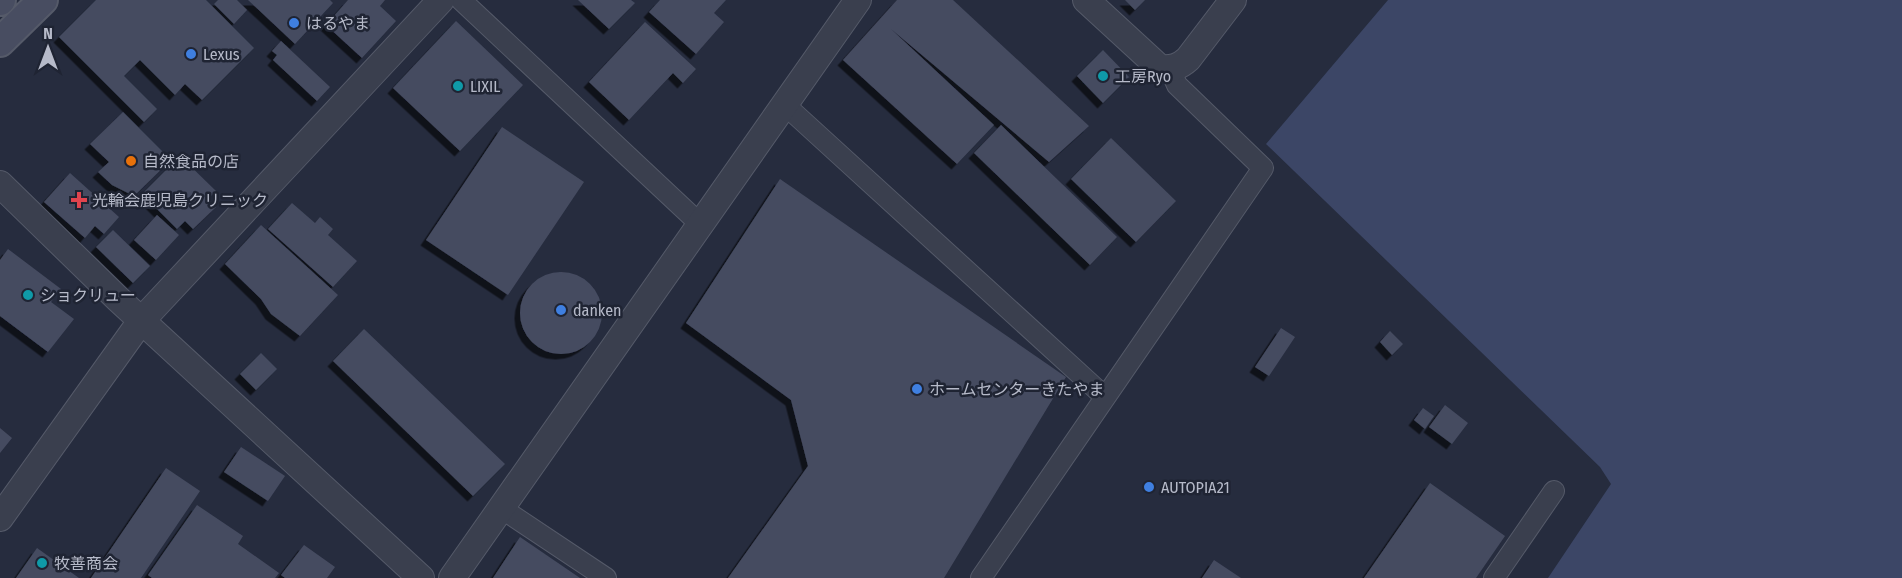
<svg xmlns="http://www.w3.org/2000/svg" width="1902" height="578" viewBox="0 0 1902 578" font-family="'Fira Sans Condensed','Noto Sans JP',sans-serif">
	<defs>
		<filter id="shadow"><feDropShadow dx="-5.5" dy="5.5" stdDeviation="0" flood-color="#0009"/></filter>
	</defs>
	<rect width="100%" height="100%" fill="#262c3e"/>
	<path fill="#3c4666" d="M 1388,0 L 1902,0 L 1902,578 L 1548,578 L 1611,484 L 1600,467 L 1266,144 Z"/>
	<path fill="#454b60" filter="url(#shadow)" d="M 96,0 L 206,0 L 254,48 L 202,100 L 185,84 L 175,95 L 140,60 L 124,76 L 157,109 L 144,122 L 59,37 Z
		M 218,0 L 237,0 L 247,10 L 234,24 L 214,4 Z
		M 248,0 L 330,0 L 333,3 L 295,44 Z
		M 348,0 L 385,0 L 380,6 L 396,21 L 362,58 L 326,25 Z
		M 578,0 L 631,0 L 635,3 L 609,29 Z
		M 660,0 L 726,0 L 714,13 L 724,22 L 696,54 L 649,12 Z
		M 897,0 L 953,0 L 1089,126 L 1049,162 L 891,29 L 994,125 L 957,164 L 843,60 Z
		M 1125,0 L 1145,0 L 1135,10 Z
		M 456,21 L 523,85 L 460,151 L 393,88 Z
		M 645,22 L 696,69 L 683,83 L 673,73 L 629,120 L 589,82 Z
		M 281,41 L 330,87 L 317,101 L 273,60 L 277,55 L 272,51 Z
		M 1103,50 L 1129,77 L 1103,103 L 1077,76 Z
		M 123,112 L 171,160 L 134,196 L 112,185 L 98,172 L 109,162 L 90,144 Z
		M 1001,125 L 1117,237 L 1090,265 L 974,153 Z
		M 502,127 L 584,182 L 508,295 L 426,240 Z
		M 1111,138 L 1176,201 L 1136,242 L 1071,179 Z
		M 180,156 L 216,191 L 208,199 L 216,207 L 193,229 L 185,221 L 177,229 L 142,194 Z
		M 70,173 L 119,217 L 104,234 L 95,226 L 85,238 L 44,202 Z
		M 780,179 L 1066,377 L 944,578 L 728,578 L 808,466 L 791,400 L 686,323 Z
		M 292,203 L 315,223 L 320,217 L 333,229 L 328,235 L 357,261 L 333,287 L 268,229 Z
		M 157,215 L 179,235 L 156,260 L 134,240 Z
		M 261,225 L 338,295 L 300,336 L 271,314 L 261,299 L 225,264 Z
		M 113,230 L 150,266 L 133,283 L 96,247 Z
		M 8,249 L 61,289 L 51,302 L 74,319 L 48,352 L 0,316 L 0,260 Z
		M520 313a41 41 0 1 1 82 0a41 41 0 1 1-82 0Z
		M 1281,328 L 1295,337 L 1269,376 L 1255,367 Z
		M 364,329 L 505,464 L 473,496 L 333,361 Z
		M 1390,331 L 1403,344 L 1392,355 L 1380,342 Z
		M 261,353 L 277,369 L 256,390 L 240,374 Z
		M 1445,405 L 1468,423 L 1452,444 L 1429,427 Z
		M 1423,408 L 1434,416 L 1425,429 L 1414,420 Z
		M 0,428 L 12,438 L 0,453 Z
		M 241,447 L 285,476 L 268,501 L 224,472 Z
		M 166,468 L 200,491 L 141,578 L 91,578 Z
		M 1430,483 L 1505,536 L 1476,578 L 1364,578 Z
		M 197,505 L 243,536 L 238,544 L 279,573 L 275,578 L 152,578 L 148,575 Z
		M 520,537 L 580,578 L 493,578 Z
		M 304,545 L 335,567 L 327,578 L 285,578 L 281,575 Z
		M 37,548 L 79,578 L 16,578 Z
		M 1214,560 L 1241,578 L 1202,578 Z"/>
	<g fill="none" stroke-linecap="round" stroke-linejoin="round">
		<g stroke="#555a69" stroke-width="22">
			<path id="minor" d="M 461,0 L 700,224
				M 784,104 L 1105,397
				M 501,508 L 606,578
				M 981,578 L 1263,168 L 1177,85 L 1170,69
				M 1494,578 L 1554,491"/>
		</g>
		<g stroke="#555a69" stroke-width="28">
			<path id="tertiary" d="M 1086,0 L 1160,68 C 1172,69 1179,67 1188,59 L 1233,0
				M 0,184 L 118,299 L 421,578
				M 0,518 L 141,321 L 441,0
				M 452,578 L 858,0"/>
		</g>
		<g stroke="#555a69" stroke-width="32">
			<path id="secondary" d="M 0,1 L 1,0
				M 0,42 L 43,0"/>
		</g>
		<use href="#minor" stroke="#3a3f4e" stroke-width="20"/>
		<use href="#tertiary" stroke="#3a3f4e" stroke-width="26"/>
		<use href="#secondary" stroke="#484d61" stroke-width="28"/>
	</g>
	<g fill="#3f7fe0" stroke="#1f2433" stroke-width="2">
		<circle cx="294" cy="23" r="6"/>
		<circle cx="191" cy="54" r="6"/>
		<circle cx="561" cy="310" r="6"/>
		<circle cx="917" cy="389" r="6"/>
		<circle cx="1149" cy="487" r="6"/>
	</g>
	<g fill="#0f9aa8" stroke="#1f2433" stroke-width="2">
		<circle cx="1103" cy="76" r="6"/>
		<circle cx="458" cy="86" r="6"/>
		<circle cx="28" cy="295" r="6"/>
		<circle cx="42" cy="563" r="6"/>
	</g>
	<circle fill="#e8710a" stroke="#1f2433" stroke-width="2" cx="131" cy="161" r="6"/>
	<path fill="#e0444e" stroke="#1f2433" stroke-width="2" d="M76 191h6v6h6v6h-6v6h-6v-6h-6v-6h6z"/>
	<g text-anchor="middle" stroke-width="5" stroke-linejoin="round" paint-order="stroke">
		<g font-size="16" fill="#b6bac9" stroke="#1f2433" text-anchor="start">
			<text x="306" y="29">はるやま</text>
			<text x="203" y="60">Lexus</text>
			<text x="1115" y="82">工房Ryo</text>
			<text x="470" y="92">LIXIL</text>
			<text x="143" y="167">自然食品の店</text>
			<text x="92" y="206">光輪会鹿児島クリニック</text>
			<text x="40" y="301">ショクリュー</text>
			<text x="573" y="316">danken</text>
			<text x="929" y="395">ホームセンターきたやま</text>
			<text x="1161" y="493">AUTOPIA21</text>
			<text x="54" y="569">牧善商会</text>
		</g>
	</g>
	<g transform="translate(48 48)" stroke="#1f2433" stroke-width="4.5" paint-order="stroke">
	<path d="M0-4.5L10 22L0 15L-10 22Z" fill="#b6bac9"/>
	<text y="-9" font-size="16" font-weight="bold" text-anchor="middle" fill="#b6bac9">N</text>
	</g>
</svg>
